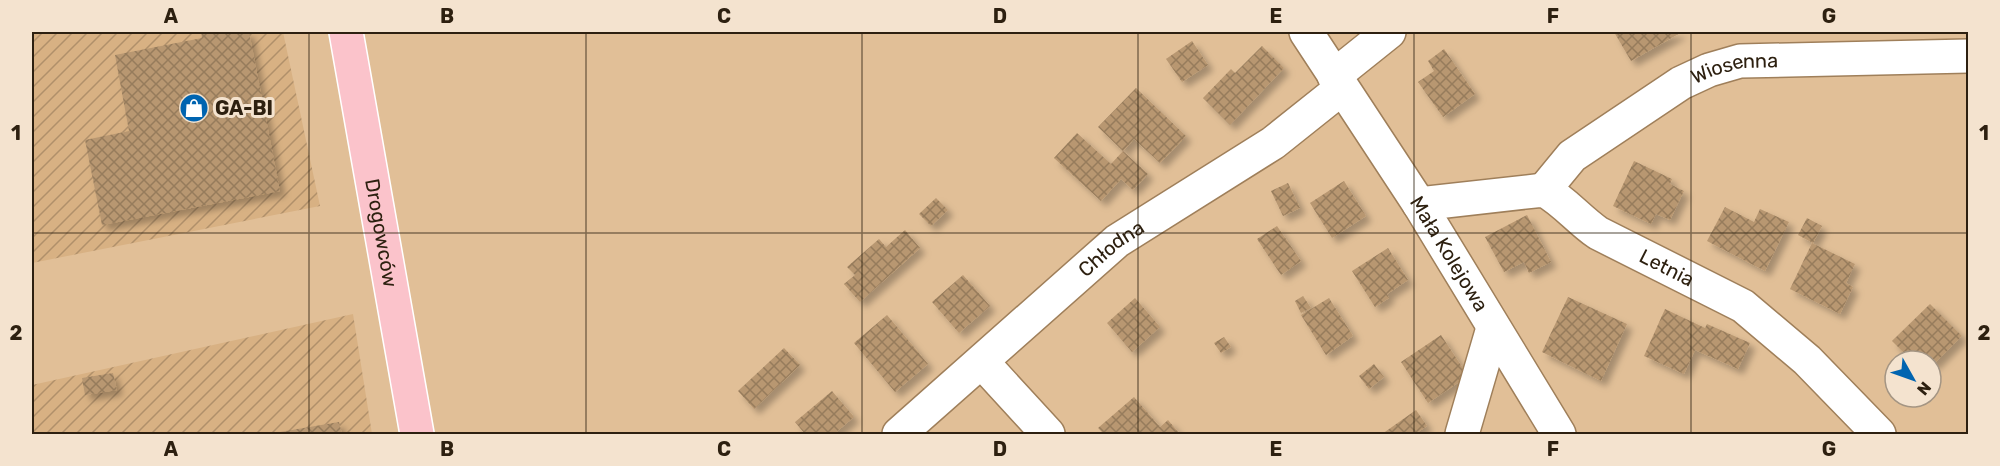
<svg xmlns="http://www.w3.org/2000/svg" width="2000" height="466" viewBox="0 0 2000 466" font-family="Rubik,sans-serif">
	<defs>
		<pattern id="industrial-furrows" width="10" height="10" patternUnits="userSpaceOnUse" patternTransform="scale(1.5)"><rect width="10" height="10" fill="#d8b183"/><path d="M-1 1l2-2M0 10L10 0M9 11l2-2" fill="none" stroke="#b0906a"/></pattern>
		<pattern id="building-cross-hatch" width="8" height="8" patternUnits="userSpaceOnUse" patternTransform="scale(1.5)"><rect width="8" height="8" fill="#b89771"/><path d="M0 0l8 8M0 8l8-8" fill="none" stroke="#967b5b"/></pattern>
		<filter id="shadow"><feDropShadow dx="5.5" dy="5.5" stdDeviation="3" flood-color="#0004"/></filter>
	</defs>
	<rect width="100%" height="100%" fill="#e1bf97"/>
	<path fill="url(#industrial-furrows)" d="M 32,32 L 283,32 L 320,206 L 32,263 Z
		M 353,314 L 372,434 L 32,434 L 32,385 Z"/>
	<path fill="url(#building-cross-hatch)" filter="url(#shadow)" d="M 201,32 L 249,32 L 280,191 L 102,225 L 85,140 L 129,131 L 115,55 L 202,38 Z
		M 1614,32 L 1682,32 L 1631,61 Z
		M 1192,41 L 1208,65 L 1182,82 L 1166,59 Z
		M 1262,46 L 1284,68 L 1230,125 L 1203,98 L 1231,69 L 1235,73 Z
		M 1444,49 L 1475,94 L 1443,117 L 1418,82 L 1434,71 L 1428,61 Z
		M 1136,88 L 1186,136 L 1160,163 L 1134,139 L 1123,151 L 1098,127 Z
		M 1077,133 L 1111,164 L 1123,151 L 1148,174 L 1133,190 L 1121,179 L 1101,201 L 1054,158 Z
		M 1634,161 L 1672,179 L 1670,184 L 1684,191 L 1670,220 L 1656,214 L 1651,224 L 1613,206 Z
		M 1344,181 L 1366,216 L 1332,238 L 1310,203 Z
		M 1288,183 L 1300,208 L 1283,216 L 1271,191 Z
		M 936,198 L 948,210 L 931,226 L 919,214 Z
		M 1725,207 L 1754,222 L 1760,209 L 1789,222 L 1765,271 L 1707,241 Z
		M 1527,215 L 1551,262 L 1529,273 L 1524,262 L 1504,272 L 1485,237 Z
		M 1807,218 L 1822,226 L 1813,243 L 1798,235 Z
		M 1277,226 L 1301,261 L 1281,275 L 1257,239 Z
		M 905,230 L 920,248 L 860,302 L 844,284 L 855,275 L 847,267 L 879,239 L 886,247 Z
		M 1812,243 L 1855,264 L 1846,283 L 1853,287 L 1840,314 L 1790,289 Z
		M 1388,248 L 1408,280 L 1387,294 L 1389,298 L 1375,307 L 1352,271 Z
		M 963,275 L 990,306 L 959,333 L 932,302 Z
		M 1303,296 L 1311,308 L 1301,313 L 1295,301 Z
		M 1568,297 L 1627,324 L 1601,381 L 1542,352 Z
		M 1135,298 L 1160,327 L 1132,352 L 1107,323 Z
		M 1329,298 L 1353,336 L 1326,355 L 1301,315 Z
		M 1930,304 L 1962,336 L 1931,367 L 1931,361 L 1912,361 L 1892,341 Z
		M 1665,309 L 1705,328 L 1707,324 L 1750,343 L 1738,369 L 1695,350 L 1684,374 L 1644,356 Z
		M 887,315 L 928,364 L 895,392 L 854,343 Z
		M 1441,335 L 1468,376 L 1428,403 L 1401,362 Z
		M 1224,337 L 1231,347 L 1221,353 L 1214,343 Z
		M 784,348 L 800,365 L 754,409 L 738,391 Z
		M 1374,364 L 1384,377 L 1369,389 L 1359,376 Z
		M 113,373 L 117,390 L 85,395 L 82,378 Z
		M 832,391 L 854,417 L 834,434 L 805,434 L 795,422 Z
		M 1134,397 L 1160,427 L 1168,420 L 1180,434 L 1104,434 L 1098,428 Z
		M 1416,410 L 1427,426 L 1415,434 L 1382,434 Z
		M 339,422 L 342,434 L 274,434 L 274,433 Z"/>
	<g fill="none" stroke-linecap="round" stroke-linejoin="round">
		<g stroke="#9f7f5a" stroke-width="36">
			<g id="minor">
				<path id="s1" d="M 1306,32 L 1419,204 L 1559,434"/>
				<path d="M 1334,76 L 1389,32"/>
				<path id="s2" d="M 1544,190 L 1572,156 L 1681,83 L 1709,70 L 1740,61 L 1968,56"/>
				<path id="s3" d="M 1419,204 L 1544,190 C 1564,201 1579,220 1598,233 L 1743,306 L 1807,360 L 1879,434"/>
				<path d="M 982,362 L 1048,434"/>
				<path id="s4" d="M 899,434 L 1117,241 L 1273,143 L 1342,88"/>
				<path d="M 1462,434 L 1493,328"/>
			</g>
		</g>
		<g stroke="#fff" stroke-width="36">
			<g id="major">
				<path id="s5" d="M 346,32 L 417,434"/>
			</g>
		</g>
		<use href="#minor" stroke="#fff" stroke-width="33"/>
		<use href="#major" stroke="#fbc3cb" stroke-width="33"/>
	</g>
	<path fill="none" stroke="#2d2010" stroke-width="1.5" stroke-opacity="0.55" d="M 309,32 L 309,434M 586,32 L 586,434M 862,32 L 862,434M 1138,32 L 1138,434M 1414,32 L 1414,434M 1691,32 L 1691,434M 32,233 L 1968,233"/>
	<defs>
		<g id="shop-disc" transform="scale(1.5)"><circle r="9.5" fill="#0064b0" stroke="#f4e3cf"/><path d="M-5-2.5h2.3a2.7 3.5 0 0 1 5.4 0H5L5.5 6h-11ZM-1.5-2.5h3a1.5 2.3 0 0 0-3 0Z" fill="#fff"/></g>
	</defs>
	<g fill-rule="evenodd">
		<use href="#shop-disc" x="194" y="108"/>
	</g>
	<g text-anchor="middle" stroke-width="6" stroke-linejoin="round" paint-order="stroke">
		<g font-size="20" fill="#2d2010" stroke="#f4e3cf">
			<text dy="7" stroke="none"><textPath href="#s2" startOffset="232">Wiosenna</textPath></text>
			<text dy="7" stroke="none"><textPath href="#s5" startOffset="204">Drogowców</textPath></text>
			<text dy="7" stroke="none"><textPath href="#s4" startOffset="282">Chłodna</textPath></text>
			<text dy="7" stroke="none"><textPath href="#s1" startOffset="264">Mała Kolejowa</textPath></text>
			<text dy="7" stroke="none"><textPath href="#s3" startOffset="272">Letnia</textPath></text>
		</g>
		<g font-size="20" font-weight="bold" fill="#2d2010" stroke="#f4e3cf" text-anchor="start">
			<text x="215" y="115">GA-BI</text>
		</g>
	</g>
	<rect width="2000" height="466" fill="none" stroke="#f4e3cf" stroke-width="66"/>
	<g transform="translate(1913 379) rotate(130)"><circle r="28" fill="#f4e3cf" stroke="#a49583" stroke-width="1.5"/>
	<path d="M0-4.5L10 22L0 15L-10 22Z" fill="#0064b0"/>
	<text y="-9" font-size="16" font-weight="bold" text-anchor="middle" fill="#2d2010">N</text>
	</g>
	<rect x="33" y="33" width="1934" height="400" fill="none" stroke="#2d2010" stroke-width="2"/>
	<g font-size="20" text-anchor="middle" font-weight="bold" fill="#2d2010">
		<text x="171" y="23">A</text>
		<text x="447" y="23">B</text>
		<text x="724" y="23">C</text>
		<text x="1000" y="23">D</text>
		<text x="1276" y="23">E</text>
		<text x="1553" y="23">F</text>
		<text x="1829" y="23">G</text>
		<text x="16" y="140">1</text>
		<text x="1984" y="140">1</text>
		<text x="16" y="340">2</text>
		<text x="1984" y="340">2</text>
		<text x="171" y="456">A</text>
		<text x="447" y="456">B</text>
		<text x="724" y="456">C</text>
		<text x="1000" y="456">D</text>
		<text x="1276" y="456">E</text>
		<text x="1553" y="456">F</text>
		<text x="1829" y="456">G</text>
	</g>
</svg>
